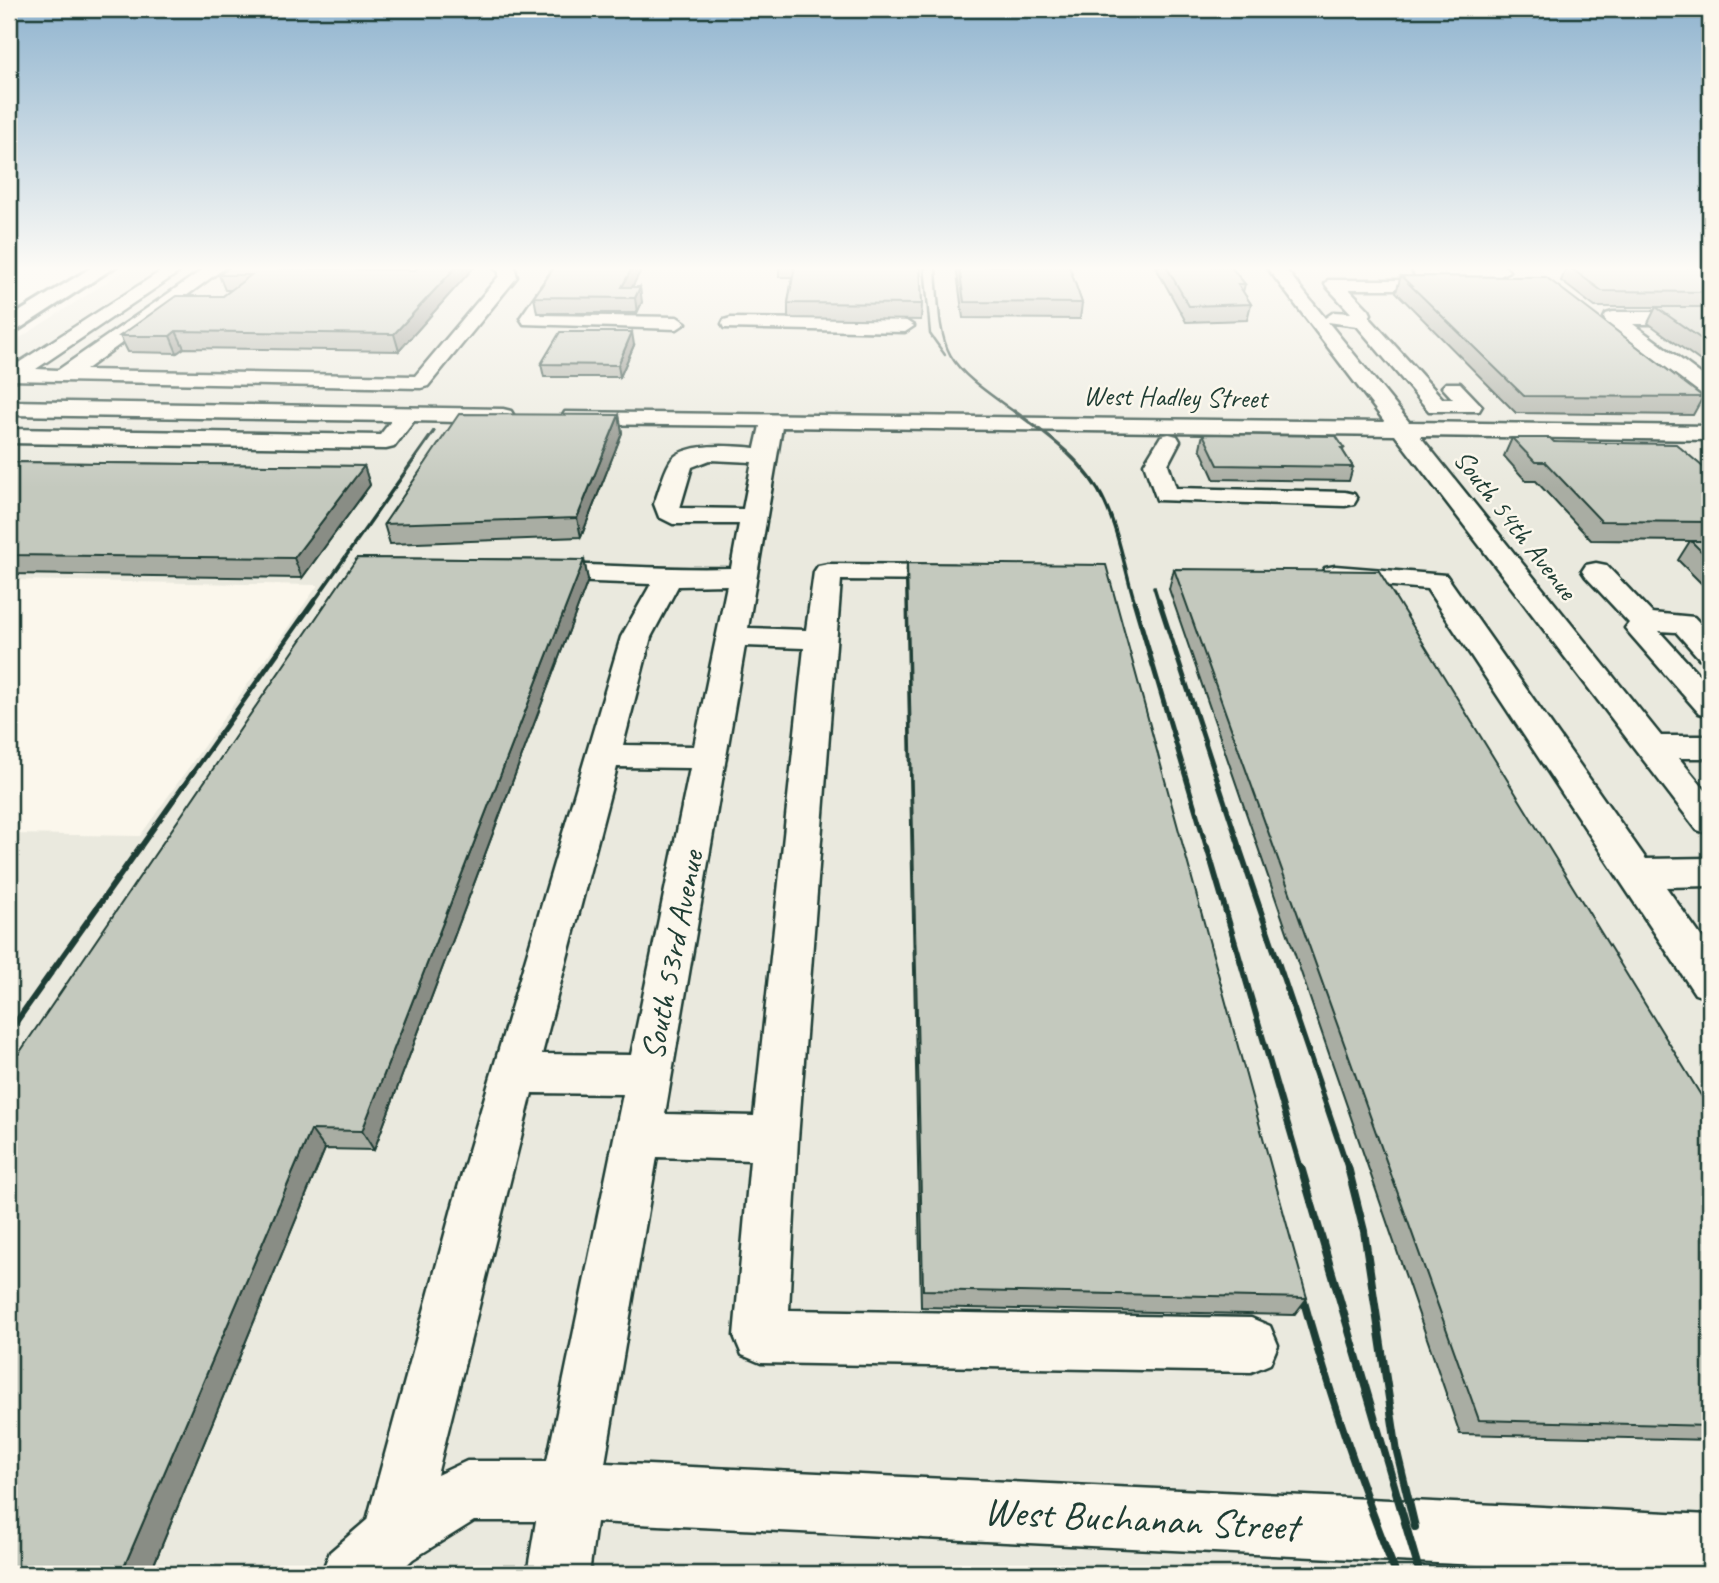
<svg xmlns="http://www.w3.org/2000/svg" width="1719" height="1583" viewBox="0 0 1719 1583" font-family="Caveat,sans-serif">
	<rect width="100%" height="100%" fill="#fbf7ec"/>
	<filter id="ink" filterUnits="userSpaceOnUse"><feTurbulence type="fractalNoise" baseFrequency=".0143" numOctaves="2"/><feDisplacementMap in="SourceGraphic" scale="14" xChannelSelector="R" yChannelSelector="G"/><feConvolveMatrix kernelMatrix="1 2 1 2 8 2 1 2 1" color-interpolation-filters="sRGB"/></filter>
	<g filter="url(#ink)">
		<path fill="#eae9de" d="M 132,266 L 1535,266 L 1550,278 L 1710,280 L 1710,1574 L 9,1574 L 9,834 L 140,836 L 318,585 L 9,580 L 9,345 Z"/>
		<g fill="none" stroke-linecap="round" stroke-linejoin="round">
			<g stroke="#1f3d34" stroke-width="5">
				<path id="minor" d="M 169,266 L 188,266 L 36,369 L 58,370 L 208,266 L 227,266 L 85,370 L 415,376 L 499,276 L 499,272 L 492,266 L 514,266 L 517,277 L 428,386 L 421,388 L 9,380 L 9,369 Z
					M 556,266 L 572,266 L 541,315 L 677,317 L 686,323 L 677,329 L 524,324 L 520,318 Z
					M 1266,266 L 1283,266 L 1325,318 L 1334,312 L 1351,313 L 1328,288 L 1325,284 L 1328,280 L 1452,280 L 1455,284 L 1446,289 L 1349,289 L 1369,310 L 1371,314 L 1369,317 L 1443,399 L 1453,399 L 1442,387 L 1446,383 L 1460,383 L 1482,406 L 1479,411 L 1429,411 L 1357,326 L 1328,322 L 1409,422 L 1710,426 L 1710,440 L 1420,436 L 1661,736 L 1710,736 L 1710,758 L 1679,758 L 1710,796 L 1710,834 L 1697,830 L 1395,435 L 782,427 L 748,628 L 806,630 L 814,572 L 818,566 L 828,564 L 953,565 L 963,567 L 967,573 L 963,579 L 953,581 L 841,580 L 798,1139 L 789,1310 L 1251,1318 L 1270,1326 L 1278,1345 L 1270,1364 L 1251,1372 L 761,1363 L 742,1355 L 734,1336 L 750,1160 L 657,1157 L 605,1463 L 1710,1515 L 1710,1574 L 1664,1574 L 596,1522 L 589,1574 L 527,1574 L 536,1521 L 474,1521 L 413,1559 L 397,1574 L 321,1574 L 330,1552 L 367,1520 L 454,1201 L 621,637 L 651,584 L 539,580 L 529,578 L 525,572 L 529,566 L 539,564 C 603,564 667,570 731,568 L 739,524 L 673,524 L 659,517 L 654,504 C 659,491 663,474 670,462 C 682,441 735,446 755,448 L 760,426 L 573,424 L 565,422 L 562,417 L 565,412 L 1385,422 ZM 710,460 L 752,462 L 743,509 L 680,508 L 692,467 ZM 727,585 L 694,746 L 623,745 L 651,637 L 678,586 ZM 745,646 L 804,648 L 754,1116 L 665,1114 ZM 617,767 L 690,768 L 631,1055 L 542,1054 ZM 532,1093 L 623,1094 L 547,1461 L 467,1461 L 437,1475 Z
					M 1421,266 L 1504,266 L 1509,271 L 1500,276 L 1415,275 L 1412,271 Z
					M 1699,266 L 1710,266 L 1710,271 L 1701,270 Z
					M 1613,312 L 1710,312 L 1710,324 L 1633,324 L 1710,381 L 1710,397 L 1703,395 L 1606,322 L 1604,318 L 1606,314 Z
					M 731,318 L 905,320 L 914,326 L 905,332 L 724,328 L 722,324 L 724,320 Z
					M 9,401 L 503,409 L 511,411 L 514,416 L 511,421 L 503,423 L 414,421 L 394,447 L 386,449 L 9,443 L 9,429 L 380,435 L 391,421 L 9,415 Z
					M 1169,434 L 1177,436 L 1180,441 L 1168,464 L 1176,488 L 1345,492 L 1354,494 L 1357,499 L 1354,504 L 1345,506 L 1157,500 L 1144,464 L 1161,436 Z
					M 1596,563 L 1606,565 L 1652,613 L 1694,617 L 1710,634 L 1710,661 L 1699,658 L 1676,632 L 1659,631 L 1710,687 L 1710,716 L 1699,713 L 1630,634 L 1625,628 L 1629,623 L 1586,577 L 1582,571 L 1586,565 Z
					M 1335,566 L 1446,575 L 1646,859 L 1710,858 L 1710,886 L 1666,887 L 1710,949 L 1710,999 L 1695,994 L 1427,589 L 1325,580 L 1321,574 L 1325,568 Z"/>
			</g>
			<g stroke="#1f3d34" stroke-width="6">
				<path id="major" d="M 94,266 L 116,266 L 16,331 L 9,333 L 9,318 Z"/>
			</g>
			<use href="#minor" fill="#fbf7ec" fill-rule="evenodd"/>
			<use href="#major" fill="#fbf7ec" fill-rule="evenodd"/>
			<path stroke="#1f3d34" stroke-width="2.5" d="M 924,266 L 930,334 L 945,355
				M 936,266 C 942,358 940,359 1016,413"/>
			<path stroke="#1f3d34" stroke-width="3.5" d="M 1014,411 C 1049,436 1087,463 1105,503 C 1119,533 1125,570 1135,603
				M 1154,587 L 1159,603
				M 313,603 L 434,431"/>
			<path stroke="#1f3d34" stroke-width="5" d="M 1134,601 L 1207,849
				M 1159,601 L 1240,849
				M 139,849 L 314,601"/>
			<path stroke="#1f3d34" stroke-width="6" d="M 1207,847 L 1301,1169
				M 1239,847 L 1348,1169
				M 9,1032 L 140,847"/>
			<path stroke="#1f3d34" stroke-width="8" d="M 1301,1167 L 1420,1574
				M 1348,1167 L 1364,1231 L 1397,1452 L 1415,1527
				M 1299,1284 C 1326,1382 1358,1480 1396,1574"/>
		</g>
		<path fill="#a9ada3" stroke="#1f3d34" stroke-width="2" d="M 231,266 L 285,266 L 286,268 L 415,270 L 474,267 L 399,351 L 184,348 L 177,353 L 128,352 L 120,336 L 223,296 L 231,290 L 225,290 L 219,275 Z
			M 555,266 L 643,266 L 632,287 L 642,302 L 637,313 L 537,313 L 534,297 Z
			M 779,266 L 920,266 L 922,304 L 921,320 L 788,318 L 788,303 L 792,277 L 779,277 Z
			M 956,266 L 1069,266 L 1082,303 L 1080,319 L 963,318 Z
			M 1155,266 L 1230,266 L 1245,284 L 1243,292 L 1251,304 L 1247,320 L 1186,322 Z
			M 1354,266 L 1475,266 L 1475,267 Z
			M 1567,266 L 1710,267 L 1710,368 L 1648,323 L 1656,307 L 1595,307 L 1561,281 Z
			M 1401,276 L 1703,397 L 1693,415 L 1516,413 L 1396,292 Z
			M 634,345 L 620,377 L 544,377 L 541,364 Z
			M 619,415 L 622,433 L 581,537 L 390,544 L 384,524 Z
			M 1203,434 L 1344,448 L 1343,451 L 1353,467 L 1349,481 L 1214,479 L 1200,448 Z
			M 1512,438 L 1554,442 L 1710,473 L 1710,592 L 1678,560 L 1690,541 L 1591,540 L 1536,481 L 1526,481 L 1504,456 Z
			M 9,462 L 364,466 L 370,485 L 302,578 L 9,574 Z
			M 357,558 L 584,560 L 588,580 L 374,1150 L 325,1149 L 150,1574 Z
			M 907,563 L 1307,1298 L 1294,1315 L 921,1307 L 906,583 Z
			M 1174,569 L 1710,1110 L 1710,1440 L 1460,1434 L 1169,589 Z"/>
		<path fill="#898d85" stroke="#1f3d34" stroke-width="2" d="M 264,266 L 285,266 L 286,268 L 261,268 Z
			M 457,266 L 474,267 L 399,351 L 394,334 Z
			M 633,266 L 643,266 L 627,297 L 622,287 Z
			M 640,287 L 642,302 L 637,313 L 635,298 Z
			M 176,331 L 184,348 L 177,353 L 170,336 Z
			M 632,332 L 634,345 L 620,377 L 618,365 Z
			M 619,415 L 622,433 L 581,537 L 577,518 Z
			M 364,466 L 370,485 L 302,578 L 294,558 Z
			M 584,560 L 588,580 L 374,1150 L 362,1131 Z
			M 311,1130 L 325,1149 L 150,1574 L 121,1574 Z"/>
		<path fill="#c4c9be" stroke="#1f3d34" stroke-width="2" d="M 231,266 L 264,266 L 261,268 L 415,270 L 420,266 L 457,266 L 394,334 L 176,331 L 170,336 L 120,336 L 176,296 L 223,296 L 251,275 L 219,275 Z
			M 555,266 L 633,266 L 622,287 L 640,287 L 635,298 L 534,297 Z
			M 795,266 L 920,266 L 922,304 L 788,303 Z
			M 959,266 L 1069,266 L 1082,303 L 964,302 Z
			M 1166,266 L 1230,266 L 1245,284 L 1238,284 L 1251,304 L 1189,306 Z
			M 1568,266 L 1710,267 L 1710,292 L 1602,291 Z
			M 1401,276 L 1546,277 L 1703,397 L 1524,396 Z
			M 1656,307 L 1710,307 L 1710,345 Z
			M 560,332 L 632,332 L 618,365 L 541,364 Z
			M 459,414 L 619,415 L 577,518 L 384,524 Z
			M 1203,434 L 1336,436 L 1344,448 L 1341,448 L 1353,467 L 1218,465 Z
			M 1512,438 L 1550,438 L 1554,442 L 1676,444 L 1710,473 L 1710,522 L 1601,521 L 1545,462 L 1535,462 Z
			M 9,462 L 364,466 L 294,558 L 9,555 Z
			M 1691,541 L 1710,541 L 1710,560 Z
			M 357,558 L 584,560 L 362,1131 L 311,1130 L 121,1574 L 9,1574 L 9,1068 Z
			M 907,563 L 1106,565 L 1307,1298 L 923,1290 Z
			M 1174,569 L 1379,571 L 1710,1110 L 1710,1426 L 1479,1420 Z"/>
	</g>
	<linearGradient id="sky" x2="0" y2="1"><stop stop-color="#90b4cf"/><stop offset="0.55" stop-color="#fdfbf6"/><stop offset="1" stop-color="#fdfbf6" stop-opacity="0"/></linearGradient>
	<rect width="1719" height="488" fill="url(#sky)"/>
	<g text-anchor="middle" stroke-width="5" stroke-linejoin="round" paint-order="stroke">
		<g font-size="28" fill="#1f3d34" stroke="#fbf7ec">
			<text transform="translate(1175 396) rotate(1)" y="10">West Hadley Street</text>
			<text transform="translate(1516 524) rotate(52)" y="10">South 54th Avenue</text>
		</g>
		<g font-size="33" fill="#1f3d34" stroke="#fbf7ec">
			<text transform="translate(671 955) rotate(-79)" y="12">South 53rd Avenue</text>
		</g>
		<g font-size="40" fill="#1f3d34" stroke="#fbf7ec">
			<text transform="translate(1141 1518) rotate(3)" y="14">West Buchanan Street</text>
		</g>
	</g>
	<rect width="1719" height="1583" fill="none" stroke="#fbf7ec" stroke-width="35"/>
	<rect x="18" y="18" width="1684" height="1548" fill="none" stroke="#1f3d34" stroke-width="2.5" filter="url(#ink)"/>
</svg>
